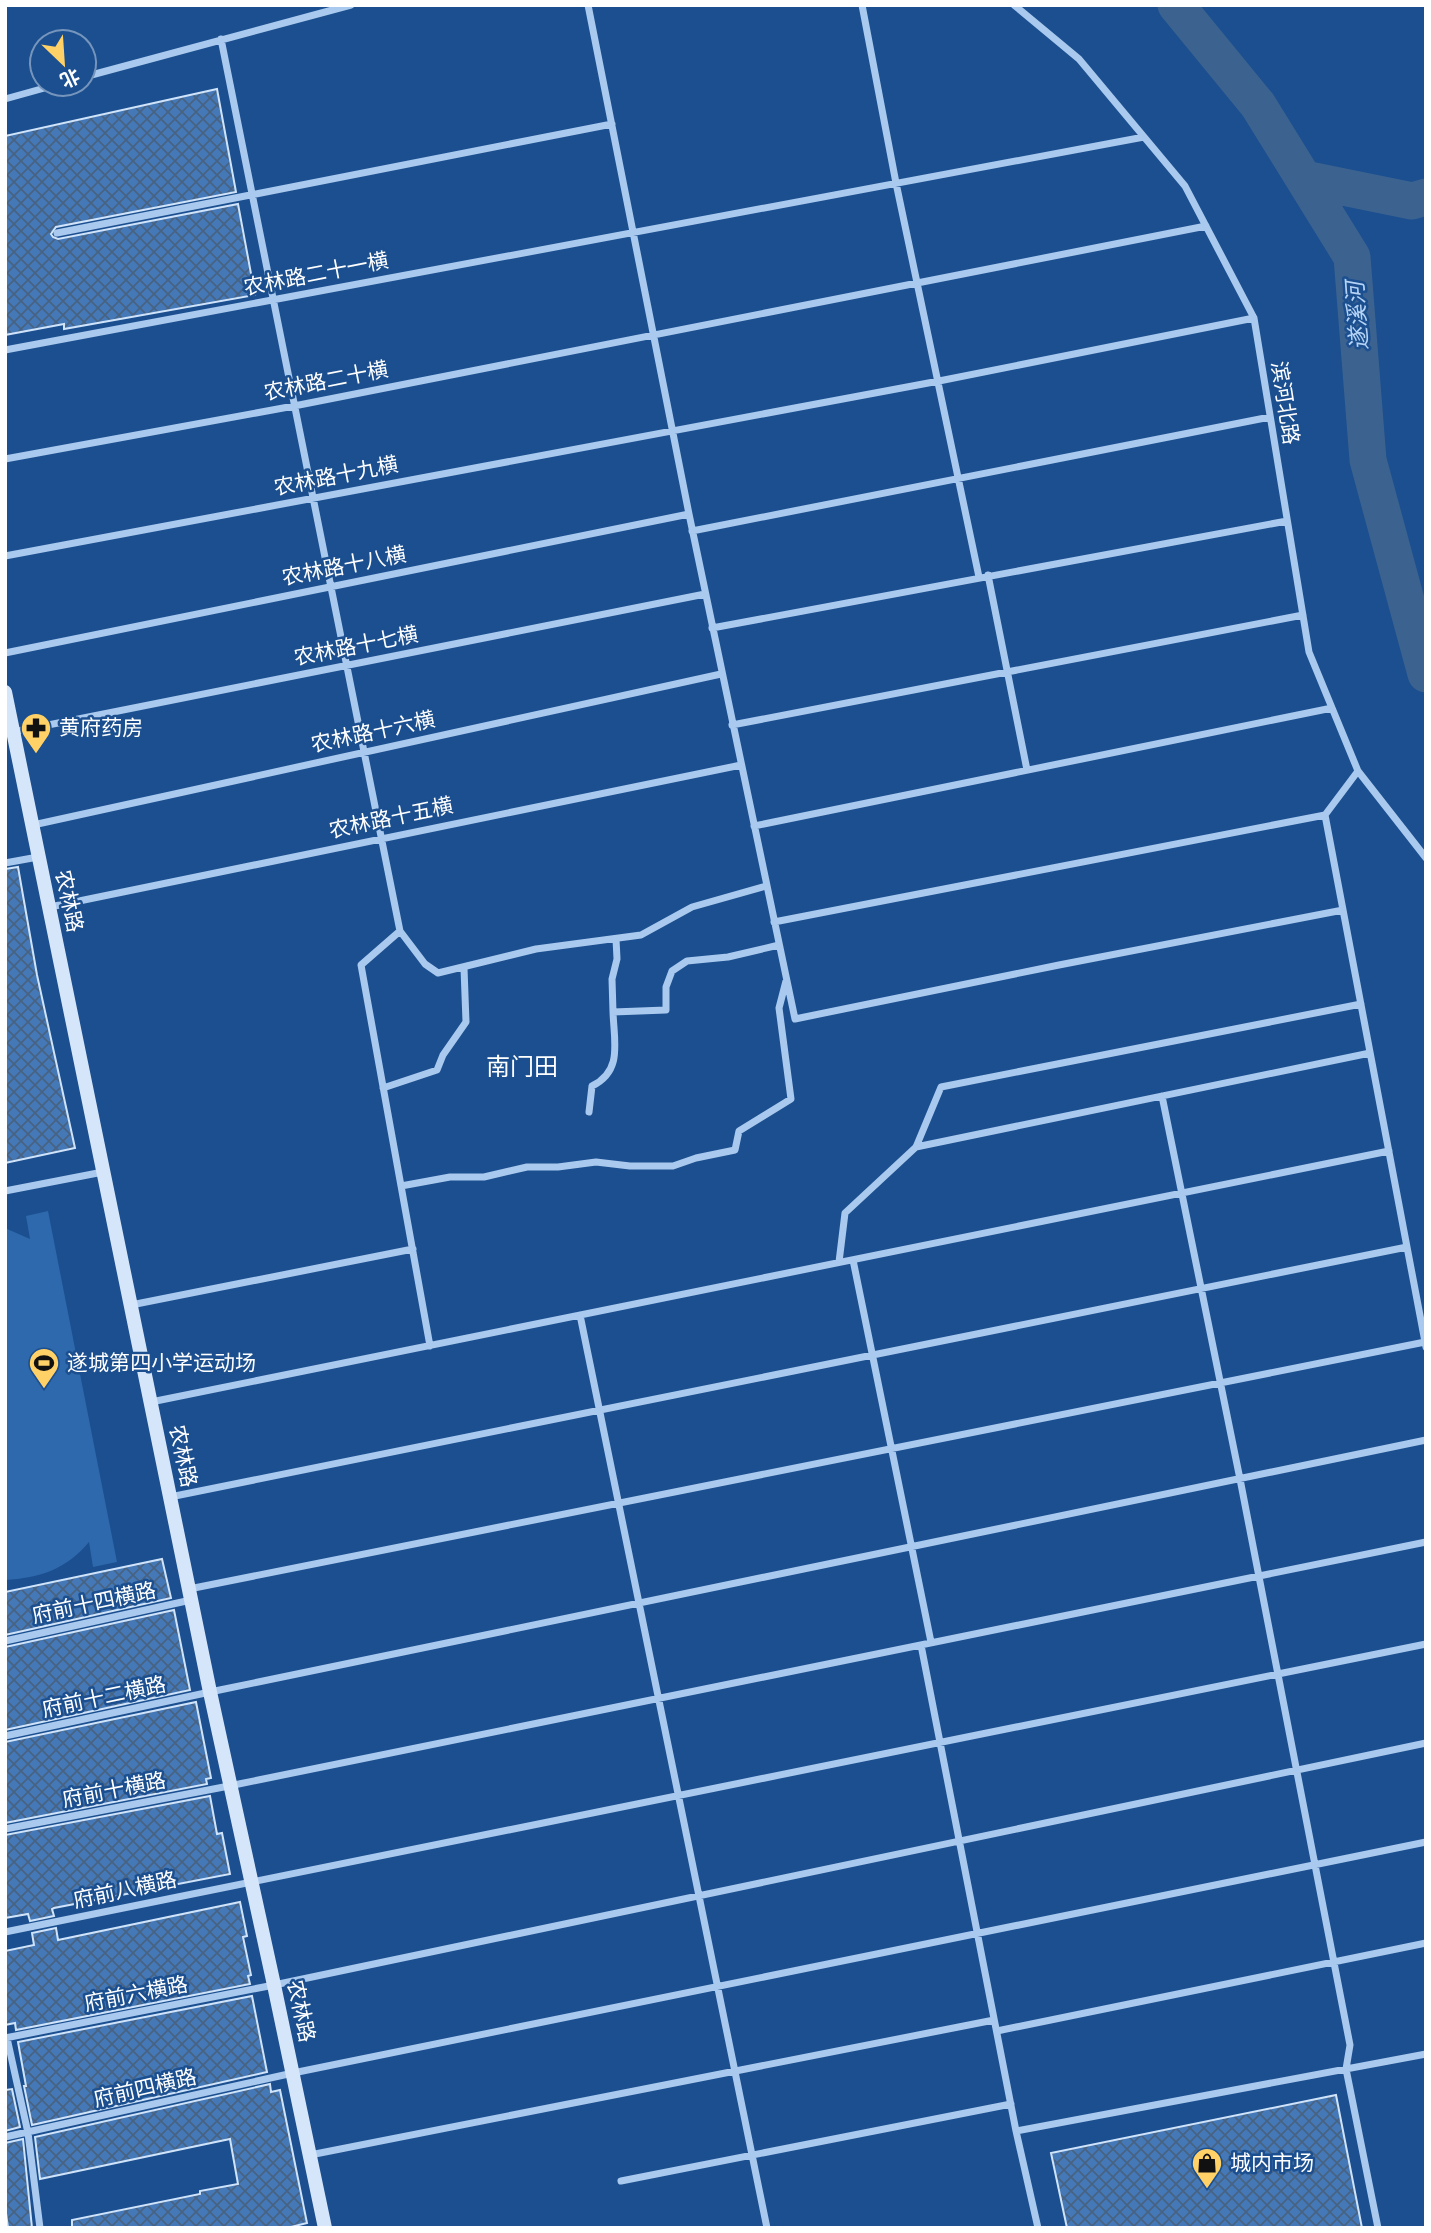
<svg xmlns="http://www.w3.org/2000/svg" width="1431" height="2233" viewBox="0 0 1431 2233" font-family="Mulish,'Noto Sans SC',sans-serif">
	<defs>
		<pattern id="building-cross-hatch" width="8" height="8" patternUnits="userSpaceOnUse" patternTransform="scale(1.75)"><rect width="8" height="8" fill="#4478b7"/><path d="M0 0l8 8M0 8l8-8" fill="none" stroke="#486282"/></pattern>
	</defs>
	<rect width="100%" height="100%" fill="#1b4f8f"/>
	<path fill="#2e69ad" d="M 48,1211 L 117,1562 L 93,1567 L 89,1542 C 67,1569 40,1578 5,1580 L 5,1228 L 30,1239 L 26,1216 Z"/>
	<g fill="none" stroke-linecap="round" stroke-linejoin="round">
		<path stroke="#3c6290" stroke-width="37" d="M 1176,5 L 1258,105 L 1352,257 L 1368,460 L 1426,674
			M 1304,179 L 1412,201 L 1426,197"/>
	</g>
	<path fill="url(#building-cross-hatch)" stroke="#cfe3fa" stroke-width="2" d="M 217,89 L 236,192 L 56,227 L 51,234 L 53,237 L 58,239 L 238,204 L 255,295 L 64,329 L 64,324 L 5,335 L 5,136 Z
		M 18,867 L 37,975 L 75,1148 L 5,1163 L 5,869 Z
		M 162,1559 L 171,1598 L 5,1635 L 5,1592 Z
		M 174,1610 L 190,1690 L 5,1730 L 5,1647 Z
		M 196,1702 L 211,1778 L 206,1779 L 207,1784 L 5,1823 L 5,1742 Z
		M 210,1796 L 217,1834 L 222,1833 L 230,1874 L 54,1908 L 52,1909 L 54,1916 L 30,1921 L 28,1914 L 5,1918 L 5,1835 Z
		M 240,1902 L 247,1936 L 243,1937 L 251,1975 L 248,1976 L 250,1984 L 16,2030 L 15,2023 L 5,2025 L 5,1951 L 34,1945 L 32,1933 L 56,1928 L 58,1940 Z
		M 252,1996 L 267,2072 L 32,2125 L 24,2086 L 26,2086 L 18,2042 Z
		M 270,2084 L 271,2092 L 280,2090 L 307,2223 L 287,2228 L 72,2228 L 72,2220 L 200,2194 L 200,2191 L 238,2184 L 230,2139 L 40,2179 L 35,2137 Z
		M 12,2089 L 20,2127 L 5,2131 L 5,2090 Z
		M 1336,2095 L 1362,2228 L 1067,2228 L 1051,2153 Z
		M 23,2139 L 32,2228 L 8,2228 L 5,2206 L 5,2143 Z"/>
	<g fill="none" stroke-linecap="round" stroke-linejoin="round">
		<path stroke="#a9c9ee" stroke-width="7" d="M 588,5 L 689,514 L 795,1019 L 1059,965 L 1343,910
			M 862,5 L 896,183 L 979,577
			M 1014,5 L 1079,59 L 1185,186 L 1254,318 L 1309,652 L 1358,771 L 1426,858
			M 221,39 L 400,931 L 361,965 L 430,1346
			M 84,77 L 351,5
			M 5,99 L 59,84
			M 57,233 L 612,124
			M 5,350 L 1144,137
			M 5,459 L 294,406 L 1206,226
			M 692,531 L 1270,417
			M 5,556 L 939,381 L 1254,318
			M 988,575 L 1027,770
			M 712,628 L 1287,521
			M 5,653 L 689,514
			M 732,725 L 1303,615
			M 13,732 L 705,594
			M 1358,771 L 1325,815 L 1426,1347
			M 33,825 L 721,674
			M 754,826 L 1332,708
			M 5,863 L 38,857
			M 50,907 L 741,765
			M 774,922 L 1325,815
			M 400,931 L 425,964 L 438,973 L 536,949 L 641,935 L 692,907 L 766,886
			M 616,939 L 617,959 L 612,979 L 613,1012 L 666,1010 L 666,987 L 672,971 L 687,961 L 728,957 L 779,945
			M 383,1088 L 437,1070 L 443,1055 L 466,1022 L 464,968
			M 1162,1096 L 1240,1479 L 1350,2045 L 1346,2069 L 1378,2228
			M 589,1112 L 592,1086 C 623,1071 614,1042 613,1012
			M 916,1147 L 1370,1053
			M 401,1186 L 450,1177 L 484,1177 L 527,1167 L 558,1167 L 596,1162 L 630,1166 L 673,1166 L 696,1158 L 735,1150 L 739,1131 L 791,1099 L 779,1008 L 786,981
			M 5,1191 L 103,1172
			M 853,1260 L 931,1642
			M 839,1262 L 845,1213 L 916,1147 L 941,1087 L 1361,1004
			M 131,1305 L 413,1249
			M 580,1315 L 767,2228
			M 151,1402 L 1389,1151
			M 170,1497 L 1407,1247
			M 189,1589 L 1425,1342
			M 5,1641 L 191,1600
			M 921,1645 L 1016,2131 L 1038,2228
			M 5,1736 L 210,1692 L 1426,1440
			M 5,1829 L 229,1786 L 1426,1542
			M 5,1932 L 1426,1644
			M 997,2031 L 1426,1943
			M 5,2038 L 274,1985 L 1426,1743
			M 7,2038 L 28,2133 L 40,2228
			M 1016,2131 L 1426,2054
			M 5,2137 L 293,2073 L 1426,1842
			M 310,2155 L 994,2020
			M 621,2181 L 1011,2104"/>
		<path stroke="#d6e6fa" stroke-width="14" d="M 5,692 L 210,1692 L 274,1985 L 325,2228"/>
	</g>
	<defs>
		<g id="pharmacy-pin" transform="scale(1.575)"><path d="M0 17L-7.5 6A9.5 9.5 0 1 1 7.5 6Z" fill="#ffd166" stroke="#1b4f8f"/><path d="M-2-6h4v4h4v4h-4v4h-4v-4h-4v-4h4Z" fill="#111"/></g>
		<g id="stadium-pin" transform="scale(1.575)"><path d="M0 17L-7.5 6A9.5 9.5 0 1 1 7.5 6Z" fill="#ffd166" stroke="#1b4f8f"/><path d="M0-5a6.5 5 0 1 0 0 10a6.5 5 0 1 0 0-10ZM-3.5-1.8h7v3.6h-7Z" fill="#111"/></g>
		<g id="shop-pin" transform="scale(1.575)"><path d="M0 17L-7.5 6A9.5 9.5 0 1 1 7.5 6Z" fill="#ffd166" stroke="#1b4f8f"/><path d="M-5-2.5h2.3a2.7 3.5 0 0 1 5.4 0H5L5.5 6h-11ZM-1.5-2.5h3a1.5 2.3 0 0 0-3 0Z" fill="#111"/></g>
	</defs>
	<g fill-rule="evenodd">
		<use href="#pharmacy-pin" x="36" y="728"/>
		<use href="#stadium-pin" x="44" y="1363"/>
		<use href="#shop-pin" x="1207" y="2163"/>
	</g>
	<g text-anchor="middle" stroke-width="5" stroke-linejoin="round" paint-order="stroke">
		<g font-size="21" fill="#fff" stroke="#1b4f8f">
			<text transform="translate(316 274) rotate(-11)" y="7">农林路二十一横</text>
			<text transform="translate(326 381) rotate(-11)" y="7">农林路二十横</text>
			<text transform="translate(1285 403) rotate(81)" y="7">滨河北路</text>
			<text transform="translate(336 476) rotate(-11)" y="7">农林路十九横</text>
			<text transform="translate(344 566) rotate(-11)" y="7">农林路十八横</text>
			<text transform="translate(356 646) rotate(-11)" y="7">农林路十七横</text>
			<text transform="translate(373 732) rotate(-12)" y="7">农林路十六横</text>
			<text transform="translate(391 818) rotate(-12)" y="7">农林路十五横</text>
			<text transform="translate(69 901) rotate(78)" y="7">农林路</text>
			<text transform="translate(183 1456) rotate(78)" y="7">农林路</text>
			<text transform="translate(94 1603) rotate(-12)" y="7">府前十四横路</text>
			<text transform="translate(104 1697) rotate(-12)" y="7">府前十二横路</text>
			<text transform="translate(114 1790) rotate(-11)" y="7">府前十横路</text>
			<text transform="translate(125 1890) rotate(-12)" y="7">府前八横路</text>
			<text transform="translate(136 1994) rotate(-11)" y="7">府前六横路</text>
			<text transform="translate(301 2011) rotate(78)" y="7">农林路</text>
			<text transform="translate(145 2088) rotate(-13)" y="7">府前四横路</text>
		</g>
		<g font-size="21" fill="#fff" stroke="#1b4f8f" text-anchor="start">
			<text x="59" y="735">黄府药房</text>
			<text x="67" y="1370">遂城第四小学运动场</text>
			<text x="1230" y="2170">城内市场</text>
		</g>
		<g font-size="23" font-style="italic" fill="#b5d3f5" stroke="#1b4f8f">
			<text transform="translate(1357 316) rotate(-94)" y="8">遂溪河</text>
		</g>
		<g font-size="24" fill="#fff" stroke="#1b4f8f">
			<text x="522" y="1075">南门田</text>
		</g>
	</g>
	<rect width="1431" height="2233" fill="none" stroke="#ffffff" stroke-width="14"/>
	<g transform="translate(63 63) rotate(155)"><circle r="33" fill="#1b4f8f" stroke="#7695bc" stroke-width="2"/>
	<path d="M0-5L12 26L0 18L-12 26Z" fill="#ffd166"/>
	<text y="-10" font-size="19" font-weight="bold" text-anchor="middle" fill="#ffffff">北</text>
	</g>
</svg>
